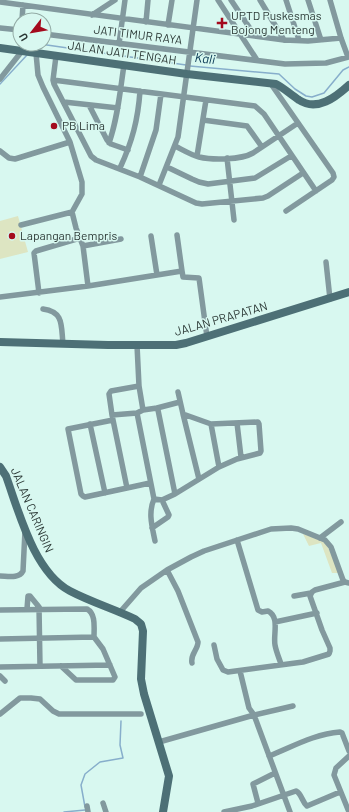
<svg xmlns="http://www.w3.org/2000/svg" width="349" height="812" viewBox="0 0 349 812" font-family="Barlow,sans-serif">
	<rect width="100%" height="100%" fill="#d8f8f0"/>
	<path fill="#dde5c2" d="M 18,216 L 28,252 L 0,259 L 0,221 Z
		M 303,534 L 325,541 L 340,573 L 332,573 L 321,543 L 309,546 Z"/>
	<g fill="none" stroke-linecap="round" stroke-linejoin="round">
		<path stroke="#87aecb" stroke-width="1.5" d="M 40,44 L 186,65
			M 33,49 L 38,44
			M 190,66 L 279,74 L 295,89 L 306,96 L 312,97 L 324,93 L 343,70 L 349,67
			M 0,84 L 27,55
			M 85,807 L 81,785 L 85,774 L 100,762 L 123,758 L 120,745 L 121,721
			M 64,812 L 85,810"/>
		<path stroke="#82999e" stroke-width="5.5" d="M 218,0 L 257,60
			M 231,0 L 255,36
			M 260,0 L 284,40
			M 286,0 L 299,40
			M 308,0 L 321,40
			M 330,0 L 341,38 L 348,57
			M 0,2 L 284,40 L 308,41 L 341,38
			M 92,15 L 115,0
			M 22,20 L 23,5
			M 146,22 L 148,0
			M 168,25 L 172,0
			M 0,28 L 20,30
			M 44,34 L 285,64 L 326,63 L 349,57
			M 119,44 L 125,0
			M 36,53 L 38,75 L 43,87 L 70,142 L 82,182 L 82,194 L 72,212 L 76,228 L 83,246 L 88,286
			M 56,56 L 53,80 L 54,84 L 91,156 L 96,160 L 140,177 L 196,203 L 202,204 L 263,198 L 268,196 L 303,173
			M 0,79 L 22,51
			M 53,80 L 255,106 L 264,114 L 316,191
			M 271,84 L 333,173 L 334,177 L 332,180 L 286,211
			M 64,102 L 118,108
			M 89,105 L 107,140 L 111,144 L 128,150
			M 203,120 L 247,126 L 262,147
			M 109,143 C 118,117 120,91 124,65
			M 175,146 C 183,150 191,155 199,157 C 212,160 241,160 253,153 L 298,123
			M 0,151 L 9,158 L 15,159 L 70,142
			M 197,156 L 206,100
			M 227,158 L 234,220
			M 167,167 L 192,179 L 199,182 L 208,184 L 255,178 L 291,156
			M 120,168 C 132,142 138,120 140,91
			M 140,177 L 156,130 L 161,94
			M 159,185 L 178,137 L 197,0
			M 21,225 L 72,212
			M 177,235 L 182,271
			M 151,236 L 157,275
			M 83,246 L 121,239
			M 326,262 L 330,299
			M 39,293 L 34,253 L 36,251 L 80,238
			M 0,297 L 88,286 L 182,271 L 183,277 L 199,278 L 207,337
			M 43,309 C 64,312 61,325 63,344
			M 137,345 L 139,386 L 143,410 L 137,413 L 154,499 L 162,500 L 169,515 L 168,517 L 152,528
			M 157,408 L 180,402
			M 143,410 L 157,408 L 158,410 L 175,494 L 162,500
			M 137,413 L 112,415 L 109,394 L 111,391 L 139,386
			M 183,414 L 199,479
			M 112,415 L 127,488 L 150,483
			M 113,420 L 68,429 L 81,494 L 83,496 L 85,497 L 127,488
			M 237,423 L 241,457
			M 90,424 L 105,493
			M 211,424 L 219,467
			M 175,494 L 219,467 L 237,459 L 260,453 L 261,451 L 259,424 L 258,422 L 211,424 L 183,414 L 178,392
			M 154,499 C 148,513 152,526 155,541
			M 320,538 L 341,522
			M 237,540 L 258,610 L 262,612 L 268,611 C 280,617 273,634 275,645 C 276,651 279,658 281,664
			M 167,570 L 178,591 L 198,642 C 198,650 190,654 192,663
			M 0,576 C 7,576 19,579 23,571 L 25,531
			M 294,596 L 311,593
			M 27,609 L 28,596 L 30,596 L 39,607 L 40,666
			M 0,610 L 87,609 C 96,614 94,627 94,637
			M 120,612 L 141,588 L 167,570 L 191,557 L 204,551 L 271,529 L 291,528 L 298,529 L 325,540 L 331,547 L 343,580 L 345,582 L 349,583
			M 275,622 L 317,613
			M 0,639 L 94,637
			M 214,645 L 217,659 L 223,670 L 228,672 L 303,662 L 329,654 L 330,651 L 330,648 L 322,630 L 310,596 L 312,592 L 315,590 L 345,582
			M 61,666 L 76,680 L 113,680 L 115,677 L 103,649 L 94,637
			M 0,667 L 110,665
			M 240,671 L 249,708 L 254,715 L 290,812
			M 0,676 L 5,681
			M 0,714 L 20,698 L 31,698 L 40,699 L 53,711 L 59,714 L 141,714
			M 159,742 L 254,715 L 293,706
			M 269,756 C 292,747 314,734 340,732 L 342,733 L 349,751
			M 103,803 L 106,812
			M 258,803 L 253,784 L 275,773
			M 87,806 L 88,812
			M 224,812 L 252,806 L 296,791 C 302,794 302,802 307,806 L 340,792
			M 349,812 L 334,775 L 336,768 L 349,756"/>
		<path stroke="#4d7076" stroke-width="8" d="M 0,48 L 187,74 L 276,84 C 284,88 291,95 299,100 C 317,112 336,97 349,85
			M 0,342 L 108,345 L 176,345 L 186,343 L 349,292
			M 0,467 L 6,476 C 19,512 34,572 70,591 C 91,602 114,609 135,619 L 141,624 L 143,631 L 141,679 L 144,694 L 169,776 L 163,812"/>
	</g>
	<g fill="#a40a1d" stroke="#d8f8f0" stroke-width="1.5">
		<path d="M220 17h4v4h4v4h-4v4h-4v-4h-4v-4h4z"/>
		<circle cx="54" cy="126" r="4"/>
		<circle cx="12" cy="236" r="4"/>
	</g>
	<g text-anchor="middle" stroke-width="3" stroke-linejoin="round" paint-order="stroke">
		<g font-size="12" fill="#2b3835" stroke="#d8f8f0" text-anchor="start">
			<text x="231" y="20">UPTD Puskesmas<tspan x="231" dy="14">Bojong Menteng</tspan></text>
			<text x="62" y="130">PB Lima</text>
			<text x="20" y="240">Lapangan Bempris</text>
		</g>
		<g font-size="12" fill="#2b3835" stroke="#d8f8f0">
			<text transform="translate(138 35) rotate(7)" y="4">JATI TIMUR RAYA</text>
			<text transform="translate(122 53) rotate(8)" y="4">JALAN JATI TENGAH</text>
			<text transform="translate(221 319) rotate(-16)" y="4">JALAN PRAPATAN</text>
			<text transform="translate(32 510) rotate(67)" y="4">JALAN CARINGIN</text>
		</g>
		<g font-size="13" font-style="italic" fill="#00314e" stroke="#d8f8f0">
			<text transform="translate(205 58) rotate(7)" y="5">Kali</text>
		</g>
	</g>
	<g transform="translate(32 32) rotate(239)"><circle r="19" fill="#d8f8f0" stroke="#93aba5"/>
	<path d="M0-3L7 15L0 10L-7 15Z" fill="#a40a1d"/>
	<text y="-6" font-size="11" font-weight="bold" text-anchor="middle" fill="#2b3835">U</text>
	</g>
</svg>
